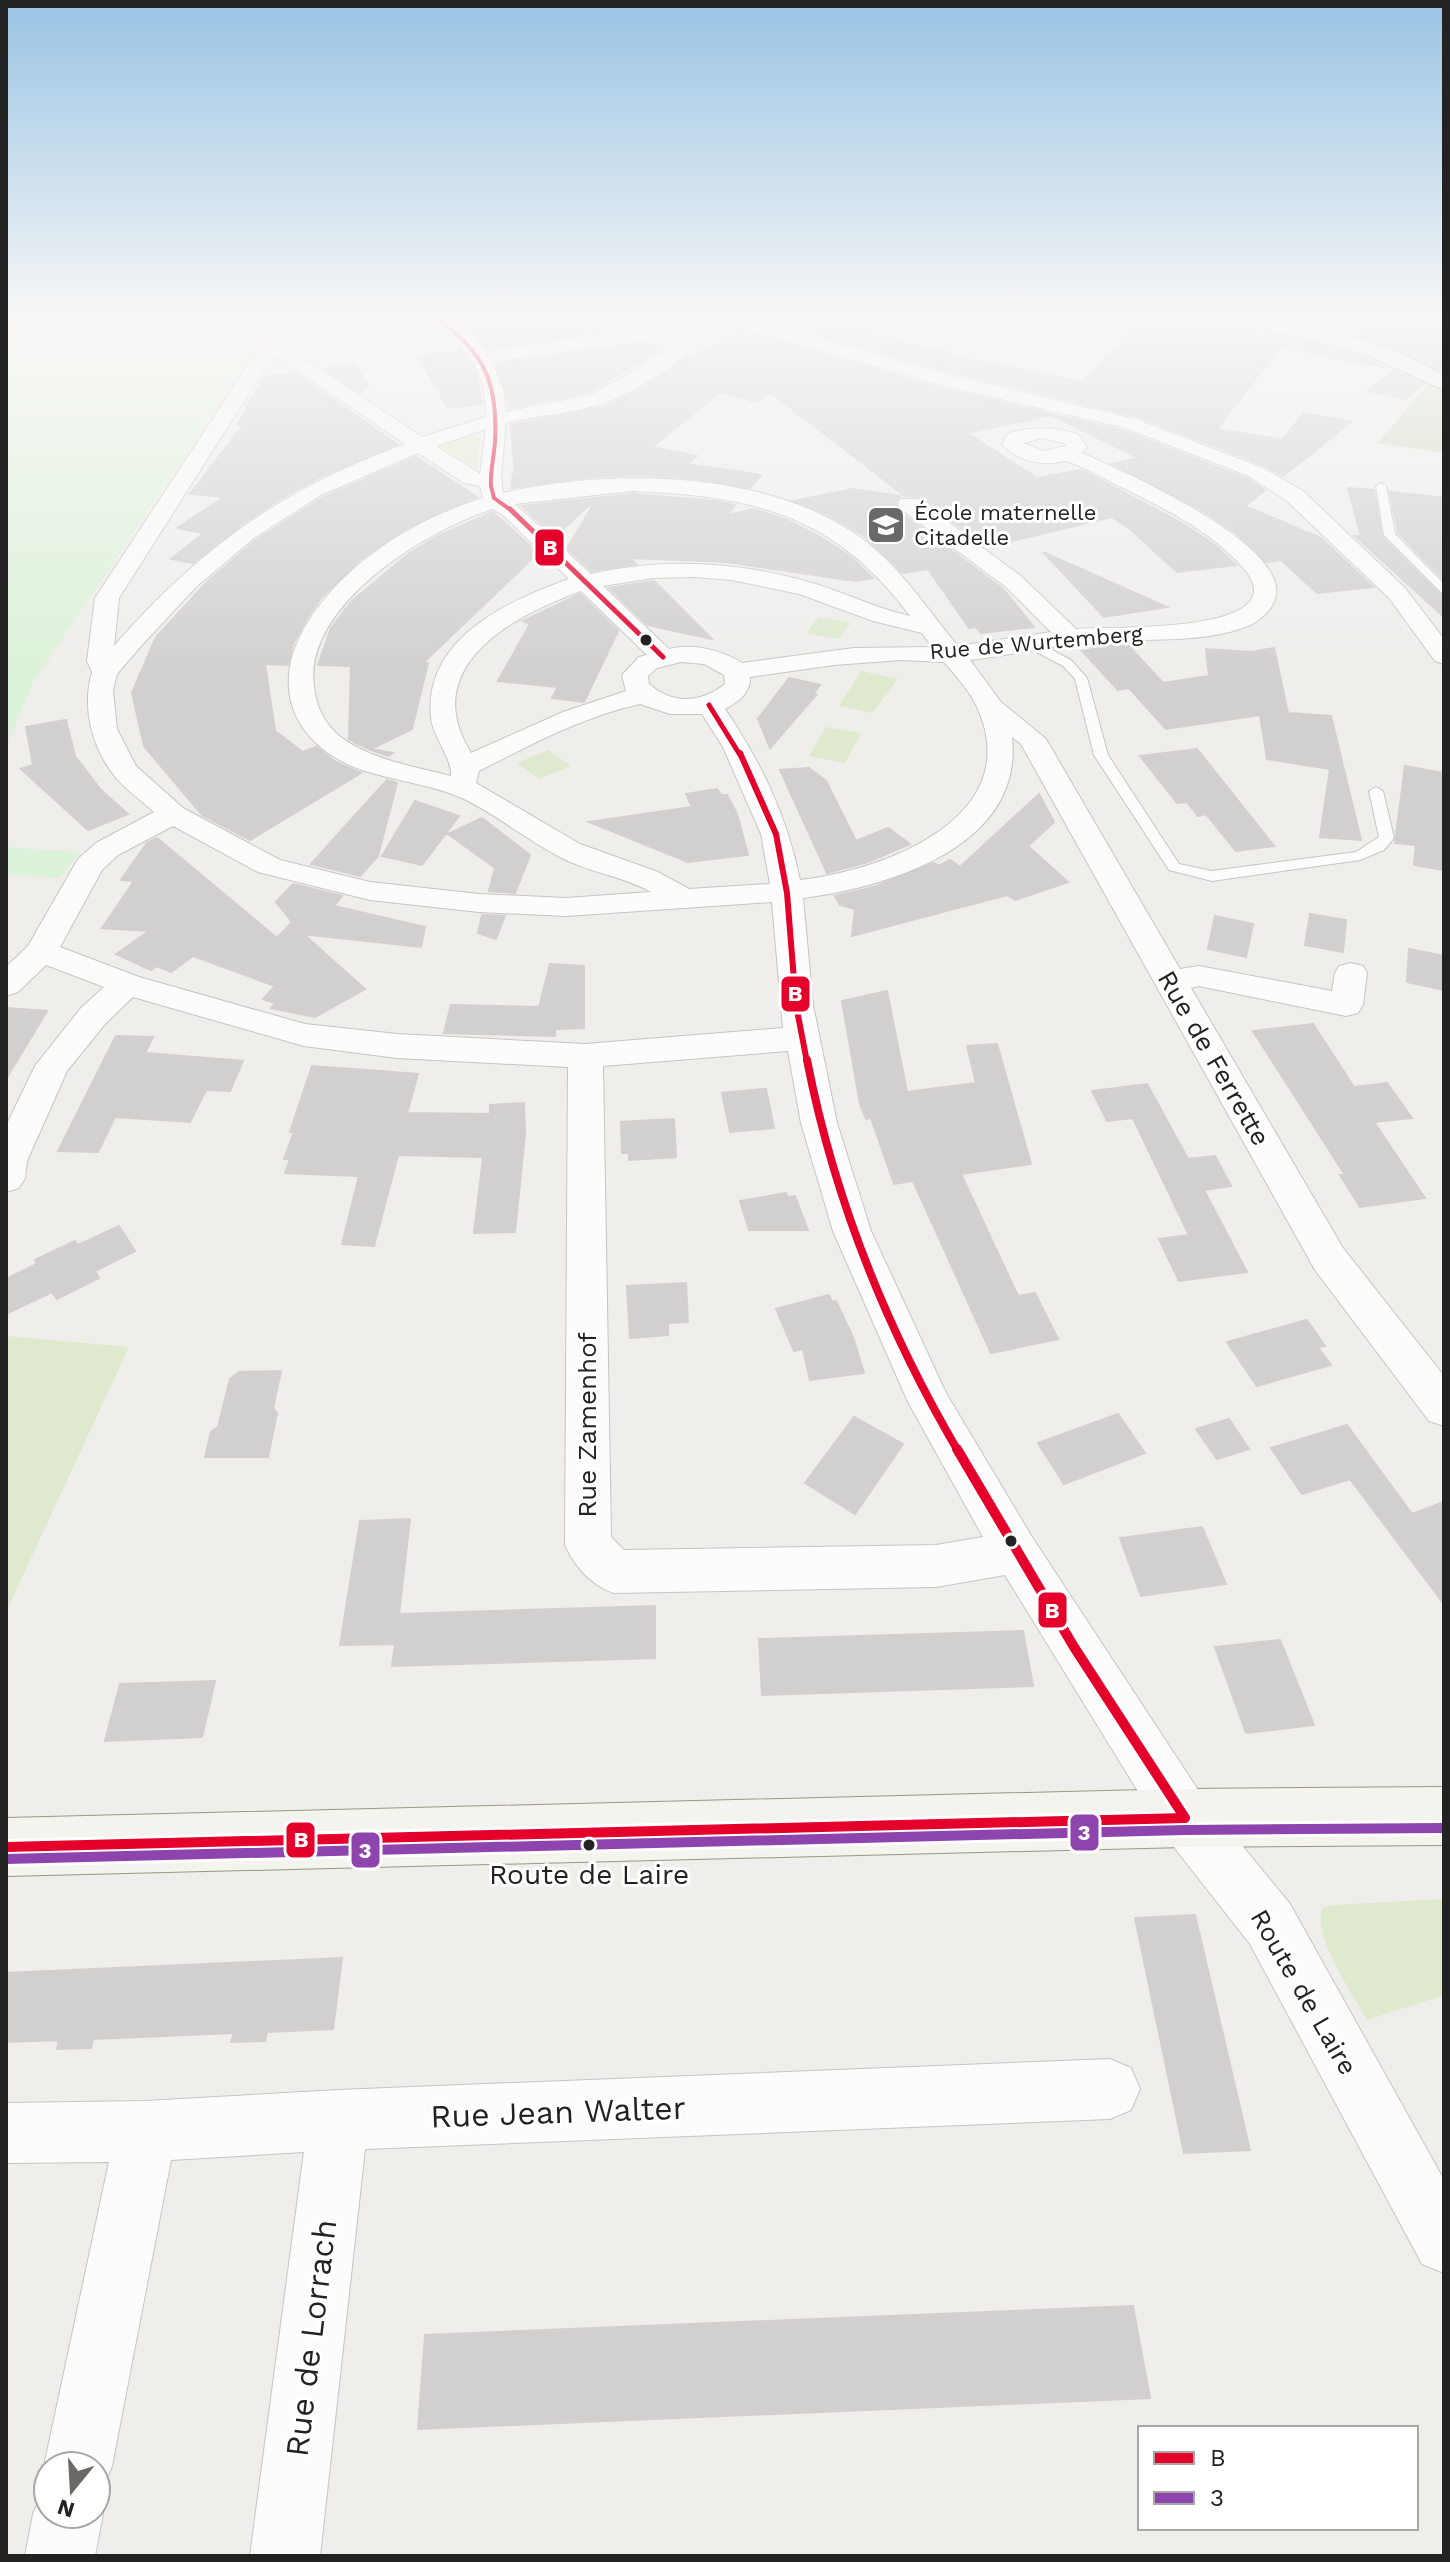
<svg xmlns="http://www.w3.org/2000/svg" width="1450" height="2562" viewBox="0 0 1450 2562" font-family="'Work Sans',sans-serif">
	<rect width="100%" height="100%" fill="#f0eeeb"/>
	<path fill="#dee9ce" d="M 615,318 L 705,318 L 695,328 L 679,331 C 667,317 650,325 634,324 C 628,323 621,320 615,318 Z
		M 472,435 L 480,438 L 477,470 L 438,445 Z
		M 819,617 L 851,623 L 839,639 L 806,633 Z
		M 861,671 L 898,679 L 872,713 L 839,706 Z
		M 826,727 L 861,733 L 845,763 L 809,756 Z
		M 548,750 L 571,766 L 539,779 L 517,763 Z
		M 6,1336 L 129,1347 L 6,1612 Z
		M 1444,1899 L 1444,1995 L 1367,2020 C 1352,1992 1313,1939 1322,1908 L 1333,1905 Z"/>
	<path fill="#cedbc3" d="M 1431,381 L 1444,390 L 1444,453 L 1377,443 Z"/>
	<path fill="#ddf2da" d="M 41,318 L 277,318 L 33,683 L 6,748 L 6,355 Z
		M 6,847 L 80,852 L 60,878 L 6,875 Z"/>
	<path fill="#d2d0ce" stroke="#d2cfcd" stroke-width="2" d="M 502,318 L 592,318 L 620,329 L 487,349 L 467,327 Z
		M 785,318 L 802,318 L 889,336 L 887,338 L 902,341 L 899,342 L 950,352 L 947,355 L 1082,382 L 1145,318 L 1193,324 L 1193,318 L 1229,318 L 1233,325 L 1363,357 L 1387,368 L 1280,347 L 1217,429 L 1282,440 L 1304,413 L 1351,422 L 1283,476 L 1264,465 L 1139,417 L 959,374 L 774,323 Z
		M 1275,318 L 1423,318 L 1429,325 L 1444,327 L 1444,368 L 1441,370 L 1396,349 L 1342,330 Z
		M 742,331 L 945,389 L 1124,431 L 1248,479 L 1265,490 L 1245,506 L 1321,538 L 1373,587 L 1317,593 L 1281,560 L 1266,562 L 1236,533 L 1203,511 L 1112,464 L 1139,458 L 1051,415 L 967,433 L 1037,478 L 1080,470 L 1085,472 L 1182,523 L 1215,545 L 1236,565 L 1177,572 L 1130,529 L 1112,517 L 987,547 L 919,497 L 905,496 L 771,393 L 755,402 L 720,392 L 652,447 L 697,456 L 686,464 L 761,475 L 750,488 L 688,478 L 639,475 L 591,477 L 511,488 L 513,474 L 515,474 L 511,425 L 605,406 L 637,391 L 688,357 L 692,358 L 735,332 Z
		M 640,344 L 665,347 L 589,392 L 510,408 L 496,364 Z
		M 460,348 L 476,374 L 482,404 L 448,408 L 418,356 L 460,351 Z
		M 355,365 L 368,385 L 360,393 L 324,369 Z
		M 1394,371 L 1424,384 L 1405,399 L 1368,391 Z
		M 295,373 L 397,444 L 318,478 L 280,499 L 244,523 L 193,563 L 171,559 L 204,533 L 177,528 L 224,497 L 190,494 L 244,424 L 238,424 L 264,377 Z
		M 416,457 L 477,497 L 407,528 L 361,559 L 321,598 L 306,620 L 293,644 L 288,665 L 265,664 L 275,731 L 303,752 L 316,747 L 336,762 L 361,773 L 250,840 L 202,815 L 144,746 L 132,693 L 156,637 L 207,582 L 256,540 L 322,498 Z
		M 1348,488 L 1374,490 L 1382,537 L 1444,598 L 1444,617 L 1355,536 L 1361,536 Z
		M 852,489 L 900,496 L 895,502 L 899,511 L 1003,589 L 1034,627 L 981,633 L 976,627 L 969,628 L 928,569 L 903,573 L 863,535 L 825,513 L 794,501 Z
		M 1390,492 L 1444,498 L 1444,580 L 1398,533 Z
		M 632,494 L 715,501 L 735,505 L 727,515 L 754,509 L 787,520 L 819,536 L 850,556 L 873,578 L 855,581 L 726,562 L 630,558 L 636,564 L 592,571 L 567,548 L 592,507 L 589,505 L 555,537 L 522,506 Z
		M 493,512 L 538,553 L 423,663 L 428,663 L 412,729 L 371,749 L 393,753 L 388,756 L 369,749 L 356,743 L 349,739 L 351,666 L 318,665 L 331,628 L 351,602 L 407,555 L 438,536 Z
		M 1043,552 L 1167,607 L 1104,617 Z
		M 654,581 L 712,639 L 648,625 L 609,588 Z
		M 580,594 L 618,631 L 584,702 L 552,698 L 558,687 L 498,681 L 530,624 L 523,621 Z
		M 1126,643 L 1163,683 L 1209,676 L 1206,649 L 1252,652 L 1274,648 L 1288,713 L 1331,716 L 1361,840 L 1320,837 L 1330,769 L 1267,759 L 1260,715 L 1166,729 L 1129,688 L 1118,690 L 1082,651 L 1093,649 L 1090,646 Z
		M 789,678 L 820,685 L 813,695 L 816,695 L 770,748 L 758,719 Z
		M 66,720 L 75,756 L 101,790 L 128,814 L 88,830 L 21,769 L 33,765 L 26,727 Z
		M 1197,749 L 1274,846 L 1236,851 L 1206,814 L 1198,816 L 1187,802 L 1177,803 L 1140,756 Z
		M 1405,766 L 1444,773 L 1444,870 L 1414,865 L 1416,845 L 1395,843 Z
		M 809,768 L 826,781 L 856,841 L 888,828 L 910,844 L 868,862 L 827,873 L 780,770 Z
		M 387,780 L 397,783 L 378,856 L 360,876 L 311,864 Z
		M 717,789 L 721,795 L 727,795 L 737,814 L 748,855 L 688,862 L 589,822 L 692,807 L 686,794 Z
		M 1039,794 L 1054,822 L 1028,846 L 1068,882 L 1015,900 L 1007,895 L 852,936 L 855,909 L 840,905 L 835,896 L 874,887 L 934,863 L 939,866 L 950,860 L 960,867 Z
		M 415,801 L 459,816 L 422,865 L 382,856 Z
		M 482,818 L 530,855 L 515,893 L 489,891 L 495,868 L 448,834 Z
		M 157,838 L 277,938 L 291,923 L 365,989 L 315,1017 L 271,1008 L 275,1003 L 263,999 L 275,986 L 193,956 L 171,972 L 157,966 L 151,970 L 116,954 L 149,931 L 102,928 L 134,881 L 121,880 L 147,843 Z
		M 293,884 L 342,896 L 334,906 L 425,927 L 421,947 L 302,934 L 276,902 Z
		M 1310,914 L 1346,920 L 1343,952 L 1305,945 Z
		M 482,915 L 505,916 L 496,939 L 478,933 Z
		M 1215,916 L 1253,924 L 1246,957 L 1208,949 Z
		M 1409,949 L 1444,956 L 1444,990 L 1407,982 Z
		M 550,964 L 584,966 L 584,1028 L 555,1029 L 555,1036 L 444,1033 L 451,1005 L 539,1007 Z
		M 887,991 L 907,1092 L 976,1083 L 967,1046 L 997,1044 L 1031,1164 L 961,1174 L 1018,1296 L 1035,1293 L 1058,1339 L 991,1353 L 913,1181 L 894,1184 L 871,1118 L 866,1119 L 860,1104 L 842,1001 Z
		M 6,1008 L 47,1011 L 6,1079 Z
		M 1313,1024 L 1354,1087 L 1387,1083 L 1412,1118 L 1374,1122 L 1425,1198 L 1360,1207 L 1340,1175 L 1345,1175 L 1253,1031 Z
		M 116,1036 L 153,1037 L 145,1053 L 243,1061 L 230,1091 L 206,1090 L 190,1122 L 115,1117 L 98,1152 L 58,1151 Z
		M 312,1066 L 418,1074 L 407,1113 L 490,1114 L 490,1105 L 524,1103 L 525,1133 L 515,1232 L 474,1233 L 483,1157 L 398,1155 L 374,1246 L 342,1244 L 359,1176 L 285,1173 L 290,1159 L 284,1159 L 294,1132 L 290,1132 Z
		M 1147,1084 L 1188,1159 L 1215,1156 L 1231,1186 L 1204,1190 L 1247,1272 L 1179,1281 L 1159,1239 L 1189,1235 L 1133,1118 L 1107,1121 L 1092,1091 Z
		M 762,1089 L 766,1089 L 774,1128 L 730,1132 L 722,1093 Z
		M 674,1119 L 676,1157 L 629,1160 L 629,1153 L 622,1153 L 621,1122 Z
		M 786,1193 L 787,1197 L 795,1196 L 808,1230 L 749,1230 L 740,1201 Z
		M 119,1226 L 135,1251 L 95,1271 L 99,1278 L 57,1299 L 52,1292 L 6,1314 L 6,1279 L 37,1264 L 35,1260 L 75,1241 L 78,1245 Z
		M 686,1283 L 688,1322 L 668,1323 L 668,1335 L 630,1338 L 627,1286 Z
		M 829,1295 L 832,1302 L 836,1301 L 853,1337 L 864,1373 L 810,1380 L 803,1349 L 794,1351 L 776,1309 Z
		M 1307,1320 L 1325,1346 L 1318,1347 L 1331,1365 L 1257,1386 L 1227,1342 Z
		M 281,1371 L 273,1408 L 277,1413 L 268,1457 L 205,1457 L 211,1432 L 218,1427 L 230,1379 L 239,1372 Z
		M 1118,1414 L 1145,1453 L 1064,1484 L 1038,1443 Z
		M 854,1417 L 903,1444 L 855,1514 L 805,1483 Z
		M 1229,1419 L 1249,1449 L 1217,1459 L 1196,1429 Z
		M 1347,1425 L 1412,1514 L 1444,1502 L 1444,1604 L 1350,1479 L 1302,1494 L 1271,1448 Z
		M 410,1519 L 399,1614 L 655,1606 L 655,1658 L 392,1666 L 395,1644 L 340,1645 L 360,1521 Z
		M 1202,1527 L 1226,1584 L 1141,1596 L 1120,1538 Z
		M 1023,1631 L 1033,1686 L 762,1695 L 759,1639 Z
		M 1280,1640 L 1314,1725 L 1246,1733 L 1215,1647 Z
		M 215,1681 L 202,1737 L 105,1741 L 120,1684 Z
		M 1195,1915 L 1250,2150 L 1184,2153 L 1135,1918 Z
		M 342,1958 L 333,2029 L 267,2032 L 265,2041 L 231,2042 L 234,2033 L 93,2039 L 91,2048 L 57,2049 L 59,2040 L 6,2042 L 6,1973 Z
		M 1133,2306 L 1150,2398 L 418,2429 L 425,2335 Z"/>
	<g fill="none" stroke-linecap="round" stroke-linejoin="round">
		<g stroke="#c6c5c3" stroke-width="2">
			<path id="lane" d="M 605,318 L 617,318 L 666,334 L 659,336 Z
				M 1381,483 L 1386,486 L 1395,534 L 1444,584 L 1444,595 L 1384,535 L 1376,486 Z
				M 1027,641 L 1035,641 L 1071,660 L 1087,678 L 1108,755 L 1179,864 L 1212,871 L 1356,852 L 1379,837 L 1369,791 L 1376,787 L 1383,791 L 1394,838 L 1384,850 L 1360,860 L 1212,881 L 1169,870 L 1094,755 L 1075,679 L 1063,666 L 1027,647 Z"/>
		</g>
		<g stroke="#c6c5c3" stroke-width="2">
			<path id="street" d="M 279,318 L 297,318 L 278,347 L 296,354 L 422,437 L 486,417 C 486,385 477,358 453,337 C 445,330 434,326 428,318 C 457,318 469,329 486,352 L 613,332 L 692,332 L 708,318 L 744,318 L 958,377 L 1138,420 L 1263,468 L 1303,491 L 1405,588 L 1444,639 L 1444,664 L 1435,661 L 1389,598 L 1287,501 L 1249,476 L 1125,428 L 946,386 L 723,323 C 691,353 646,388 604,403 C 572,414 538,415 506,423 L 501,476 L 503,493 C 611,468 768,470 861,538 C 901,567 926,608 958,646 L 1051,632 L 1006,587 L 901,509 L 898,504 L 901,499 L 917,499 L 1022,577 L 1076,629 C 1102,626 1298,636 1245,570 C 1212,530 1159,506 1113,483 C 1099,476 1084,467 1069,462 C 1063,460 1057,463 1051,463 C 1034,464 1013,458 1002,444 L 1009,433 C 1034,426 1053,427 1078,434 L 1087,447 L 1082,453 C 1119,470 1299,547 1274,602 C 1269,613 1259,621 1248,626 C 1200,645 1146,637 1096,642 C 1054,645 1012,655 970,660 L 1001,702 L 1046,739 L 1180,969 L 1199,966 L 1332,991 L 1335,973 L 1339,966 L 1351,963 L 1363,966 L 1367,973 L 1363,1005 L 1358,1013 L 1346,1016 L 1199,986 L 1191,988 L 1343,1248 L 1444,1376 L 1444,1426 L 1429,1421 L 1315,1270 L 1021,744 L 1012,737 C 1024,847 888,887 803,898 L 813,1005 L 837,1123 L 871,1231 L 946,1393 L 1032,1537 L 1204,1799 L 1290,1904 L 1444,2180 L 1444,2273 L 1422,2264 L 1250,1944 L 1166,1837 L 1005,1575 L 936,1587 L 614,1593 C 591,1585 575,1567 565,1545 L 568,1067 L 397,1058 L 304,1046 L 133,997 L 105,1024 L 67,1071 L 27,1161 L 25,1178 L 19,1188 L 6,1192 L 6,1126 L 35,1066 L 81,1008 L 104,987 L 46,965 L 18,992 L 6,996 L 6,967 L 28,946 L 78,859 L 96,843 L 154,812 C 141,800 123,788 113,774 C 91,745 82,706 92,672 L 87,661 L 95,598 ZM 640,341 L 679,341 L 635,371 L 590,395 L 506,412 L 503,389 L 492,362 ZM 272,357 L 284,362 L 405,444 C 282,489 200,548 114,646 L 119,598 ZM 486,429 L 480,474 L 436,446 ZM 1042,438 L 1064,443 L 1066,446 L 1044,451 L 1023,443 ZM 418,453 L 464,483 L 480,486 L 483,498 C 416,519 346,561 308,622 C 268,685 292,745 362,770 C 395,781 430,784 462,798 C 498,815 529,842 566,860 C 593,873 625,877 651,892 L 566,898 L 479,894 L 370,882 L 280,860 L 183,808 L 136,766 L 117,729 L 113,690 L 117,674 L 142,645 L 196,587 L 254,538 L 321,495 ZM 632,491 C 753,496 835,514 910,616 C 878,609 848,594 816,584 C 743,562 666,557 591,574 L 515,504 ZM 493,509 L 504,516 L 569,579 C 507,601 423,639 431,718 C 433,738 452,757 451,776 C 413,766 375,761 342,738 C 325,725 316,707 314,686 C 303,605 428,529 493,509 ZM 693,577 L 732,580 L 799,594 L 873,621 L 922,633 L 932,647 L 854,648 L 742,663 C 722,650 693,643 669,649 L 603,586 L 653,578 ZM 581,591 L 647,655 L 639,657 L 622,675 L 626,691 L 563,712 L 471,753 C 417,666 513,616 581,591 ZM 901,660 L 944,662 C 956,676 969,690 977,707 C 1028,818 882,871 800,880 C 787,816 761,762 725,709 C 738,702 751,693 750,677 L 834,665 ZM 681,662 L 704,664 L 724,675 L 725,684 C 701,703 673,705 649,684 L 648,676 L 657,668 ZM 640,704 L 670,714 L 702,714 L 723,747 L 761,834 L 770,884 L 689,889 L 658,872 L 580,844 L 476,783 L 479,771 C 530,745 584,716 640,704 ZM 173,826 L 258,872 L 370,900 L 479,912 L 566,916 L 772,902 L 783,1028 L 585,1044 L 397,1034 L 305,1024 L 139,977 L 60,947 L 102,870 L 118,855 ZM 788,1051 L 801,1123 L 833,1231 L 908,1402 L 983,1537 L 936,1545 L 624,1550 L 611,1537 L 603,1066 Z
				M 1426,318 L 1444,318 L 1444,324 L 1429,322 Z
				M 1110,2059 L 1131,2068 L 1140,2089 L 1131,2110 L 1110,2119 L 365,2149 L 320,2556 L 250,2556 L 304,2152 L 171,2160 L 112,2466 L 102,2490 L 96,2493 L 96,2466 L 48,2466 L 48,2476 L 44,2466 L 109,2162 L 6,2163 L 6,2103 L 146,2101 L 338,2090 Z
				M 48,2488 L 48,2514 L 96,2514 L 96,2498 L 103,2514 L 95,2556 L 25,2556 L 33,2514 L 44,2490 Z"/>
		</g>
		<g stroke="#989884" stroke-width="2">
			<path id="secondary" d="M 1232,318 C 1303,318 1382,340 1444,375 L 1444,390 L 1364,354 L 1234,322 Z
				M 1444,1787 L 1444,1845 L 1185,1847 L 6,1876 L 6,1818 L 1185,1789 Z"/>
		</g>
		<use href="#lane" fill="#fdfcfc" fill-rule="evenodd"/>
		<use href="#street" fill="#fdfcfc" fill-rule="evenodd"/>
		<use href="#secondary" fill="#f4f3ee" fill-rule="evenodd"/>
		<g stroke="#fff" stroke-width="7">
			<path id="bus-1-far4" d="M 436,318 C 485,352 498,383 495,442 C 494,457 490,471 491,486 L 494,498 L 512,511"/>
		</g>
		<g stroke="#fff" stroke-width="9">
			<path id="bus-1-far3" d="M 510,509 L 663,657
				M 709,705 L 740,755"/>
		</g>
		<g stroke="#fff" stroke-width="11">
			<path id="bus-1-far2" d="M 740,753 L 776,834 L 787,893 L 796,1005 L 807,1062"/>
		</g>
		<g stroke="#fff" stroke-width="14">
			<path id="bus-1-far1" d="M 807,1060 C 834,1198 887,1330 958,1451"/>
		</g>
		<g stroke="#fff" stroke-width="16">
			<path id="bus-1" d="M 957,1449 L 1074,1647 L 1185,1818
				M 6,1847 L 1185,1818"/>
		</g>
		<g stroke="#fff" stroke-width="16">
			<path id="bus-2" d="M 6,1859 L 1185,1830 L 1444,1828"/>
		</g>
		<use href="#bus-1-far4" stroke="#e4002b" stroke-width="4"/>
		<use href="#bus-1-far3" stroke="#e4002b" stroke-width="5"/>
		<use href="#bus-1-far2" stroke="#e4002b" stroke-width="6"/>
		<use href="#bus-1-far1" stroke="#e4002b" stroke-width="8"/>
		<use href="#bus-1" stroke="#e4002b" stroke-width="10"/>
		<use href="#bus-2" stroke="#8e44ad" stroke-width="10"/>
	</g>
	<linearGradient id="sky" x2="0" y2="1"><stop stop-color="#99c4e4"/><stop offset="0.47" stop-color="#f8f7f6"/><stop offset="1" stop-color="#f8f7f6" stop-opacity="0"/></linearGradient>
	<rect width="1450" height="676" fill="url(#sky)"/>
	<defs>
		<g id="school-square" transform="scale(2)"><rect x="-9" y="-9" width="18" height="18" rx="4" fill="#6a6968" stroke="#fff"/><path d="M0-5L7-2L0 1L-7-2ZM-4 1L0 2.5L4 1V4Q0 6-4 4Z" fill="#fff"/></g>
	</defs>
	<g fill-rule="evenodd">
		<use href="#school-square" x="886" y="525"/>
	</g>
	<g fill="#222" stroke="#fff" stroke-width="3">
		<circle cx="646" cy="640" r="7"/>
		<circle cx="1011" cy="1541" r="7"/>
		<circle cx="589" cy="1845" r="7"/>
	</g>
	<g text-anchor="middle" stroke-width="6" stroke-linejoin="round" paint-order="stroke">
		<g font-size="22" fill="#222" stroke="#fff" text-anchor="start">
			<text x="914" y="520">École maternelle<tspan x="914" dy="25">Citadelle</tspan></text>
		</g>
		<g font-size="22" fill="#222" stroke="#fff">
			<text transform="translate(1036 642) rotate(-5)" y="8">Rue de Wurtemberg</text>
		</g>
		<g font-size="26" fill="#222" stroke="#fff">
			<text transform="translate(1214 1058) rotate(60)" y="9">Rue de Ferrette</text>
			<text transform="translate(587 1425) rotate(-90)" y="9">Rue Zamenhof</text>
			<text transform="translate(1304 1992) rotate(60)" y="9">Route de Laire</text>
		</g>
		<g font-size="28" fill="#222" stroke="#fff">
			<text x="589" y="1884">Route de Laire</text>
		</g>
		<g font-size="32" fill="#222" stroke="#fff">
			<text transform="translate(558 2112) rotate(-2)" y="11">Rue Jean Walter</text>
			<text transform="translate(311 2338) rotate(-83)" y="11">Rue de Lorrach</text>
		</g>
	</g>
	<g stroke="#fff" stroke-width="3">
		<rect x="534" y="528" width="31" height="39" rx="8" fill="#e4002b"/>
		<rect x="780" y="975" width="31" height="38" rx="8" fill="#e4002b"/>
		<rect x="1037" y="1591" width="31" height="38" rx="8" fill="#e4002b"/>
		<rect x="1069" y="1813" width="31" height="39" rx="8" fill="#8e44ad"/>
		<rect x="285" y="1821" width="31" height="38" rx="8" fill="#e4002b"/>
		<rect x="350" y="1831" width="31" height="38" rx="8" fill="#8e44ad"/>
	</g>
	<g font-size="22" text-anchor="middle" font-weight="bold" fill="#fff">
		<text x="550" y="555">B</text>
		<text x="795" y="1001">B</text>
		<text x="1052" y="1618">B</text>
		<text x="1084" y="1840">3</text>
		<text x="301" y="1847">B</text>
		<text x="365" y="1858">3</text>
	</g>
	<rect width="1450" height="2562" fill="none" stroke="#222222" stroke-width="16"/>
	<rect x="1138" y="2426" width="280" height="104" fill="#ffffff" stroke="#a7a7a7" stroke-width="2"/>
	<rect x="1154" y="2452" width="40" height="12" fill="#e4002b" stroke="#a7a7a7" stroke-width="2"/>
	<text x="1210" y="2466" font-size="24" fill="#222222">B</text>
	<rect x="1154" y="2492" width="40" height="12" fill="#8e44ad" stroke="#a7a7a7" stroke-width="2"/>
	<text x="1210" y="2506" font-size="24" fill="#222222">3</text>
	<g transform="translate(72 2490) rotate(198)"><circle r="38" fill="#ffffff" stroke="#a7a7a7" stroke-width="2"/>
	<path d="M0-6L14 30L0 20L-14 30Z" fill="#6a6968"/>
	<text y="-12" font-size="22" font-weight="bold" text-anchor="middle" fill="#222222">N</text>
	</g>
</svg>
